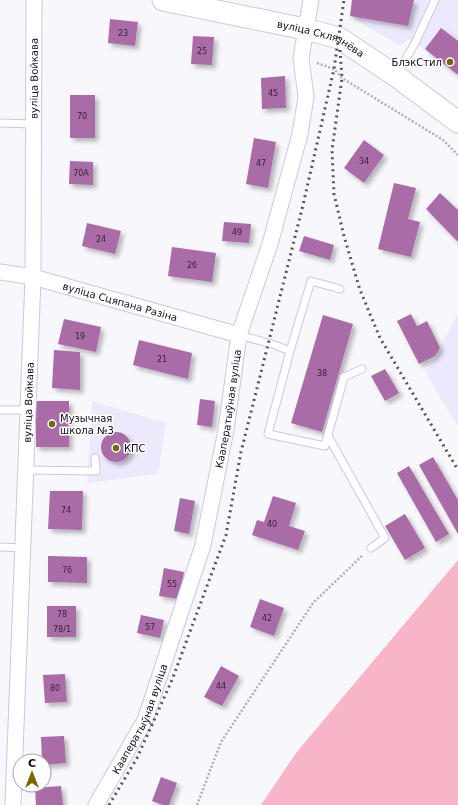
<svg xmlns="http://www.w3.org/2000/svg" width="458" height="805" viewBox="0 0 458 805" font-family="'DejaVu Sans',sans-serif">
	<defs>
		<filter id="shadow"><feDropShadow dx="3.5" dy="3.5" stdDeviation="2" flood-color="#0004"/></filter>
	</defs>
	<rect width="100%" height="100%" fill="#f8f7fc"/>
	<path fill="#ece9fc" d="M 352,0 L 458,0 L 458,75 L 410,39 L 400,46 L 350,16 Z
		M 458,314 L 458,427 L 426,373 Z
		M 92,401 L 166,423 L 158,474 L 87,483 Z"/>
	<path fill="#f8b5c7" d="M 458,560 L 458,805 L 261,805 L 296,753 Z"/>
	<path fill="#a96ca7" filter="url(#shadow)" d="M 352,0 L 414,0 L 408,26 L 350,16 Z
		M 110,19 L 138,22 L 135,46 L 108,43 Z
		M 441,28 L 458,41 L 458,75 L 425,49 Z
		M 193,36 L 214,37 L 212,65 L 191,64 Z
		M 285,76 L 286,108 L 262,109 L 261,78 Z
		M 70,95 L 95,95 L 95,138 L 70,138 Z
		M 254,138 L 276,142 L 268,188 L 246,184 Z
		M 364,140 L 384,155 L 364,183 L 344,168 Z
		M 70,161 L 93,162 L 93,185 L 69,184 Z
		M 394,183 L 416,188 L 408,219 L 420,222 L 411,257 L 378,249 Z
		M 440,193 L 458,210 L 458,242 L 426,209 Z
		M 224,222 L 251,224 L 249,243 L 222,241 Z
		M 87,223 L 121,231 L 115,254 L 82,246 Z
		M 304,236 L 334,245 L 330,260 L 299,251 Z
		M 172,247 L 216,253 L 212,282 L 168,276 Z
		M 411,314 L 417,326 L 427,321 L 440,348 L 435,356 L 419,364 L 397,321 Z
		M 323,315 L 353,324 L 322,432 L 291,423 Z
		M 64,319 L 101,327 L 96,352 L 58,344 Z
		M 139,340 L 192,353 L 188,379 L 133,365 Z
		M 54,350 L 80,352 L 80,390 L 52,388 Z
		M 385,369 L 399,393 L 385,401 L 371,376 Z
		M 200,399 L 215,401 L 212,427 L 197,425 Z
		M 36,401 L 69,401 L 69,447 L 36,447 Z
		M101 447a15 15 0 1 1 30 0a15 15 0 1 1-30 0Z
		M 433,457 L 458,500 L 458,534 L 419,465 Z
		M 409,466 L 449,534 L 436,542 L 397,473 Z
		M 50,491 L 83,491 L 82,530 L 48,529 Z
		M 273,496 L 296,503 L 289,526 L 305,531 L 298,550 L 252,535 L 257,520 L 264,522 Z
		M 180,498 L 195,501 L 189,534 L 174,531 Z
		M 405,514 L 425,548 L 405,560 L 385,526 Z
		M 48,556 L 87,557 L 87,583 L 48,582 Z
		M 164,568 L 184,572 L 179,599 L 159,596 Z
		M 260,599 L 284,608 L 274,636 L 250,627 Z
		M 47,606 L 76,606 L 76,637 L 47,637 Z
		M 141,615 L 164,620 L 160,638 L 137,633 Z
		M 221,666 L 239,676 L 222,706 L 204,697 Z
		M 65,674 L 67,702 L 45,703 L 43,675 Z
		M 64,736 L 66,763 L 44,765 L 44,761 L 42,761 L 41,737 Z
		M 161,777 L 177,783 L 169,805 L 163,805 L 152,801 Z
		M 61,786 L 63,805 L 36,805 L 35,788 Z"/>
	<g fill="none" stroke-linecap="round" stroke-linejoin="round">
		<g stroke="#ccc7df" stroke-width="9">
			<path id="lane" d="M 397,74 L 415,43 L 435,0
				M 0,123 L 34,124
				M 239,335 L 275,345 L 290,351 L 311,281 L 340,289
				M 290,351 L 268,434 L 325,446 L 344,377 L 362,369
				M 0,410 L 28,410
				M 328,436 L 385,538 L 371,548
				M 26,470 L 96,471 L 95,458
				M 0,547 L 23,548"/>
		</g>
		<g stroke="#ccc7df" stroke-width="17">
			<g id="street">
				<path id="s1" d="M 0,272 L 33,277 L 239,335"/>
				<path id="s2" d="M 13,805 L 33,277 L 34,0"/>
				<path id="s3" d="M 96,805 L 145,720 L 203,545 L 226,430 L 239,335 L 270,244 L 300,134 L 306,97 L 301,58 L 311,0"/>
			</g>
		</g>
		<g stroke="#ccc7df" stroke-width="23">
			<g id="secondary">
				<path id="s4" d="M 163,0 L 305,29 L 339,38 L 396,76 L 458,122"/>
			</g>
		</g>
		<path stroke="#b1afb5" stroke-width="2.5" stroke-dasharray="2 2" stroke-linecap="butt" d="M 317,63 L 334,69 L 342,78 L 443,140 L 458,155
			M 197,805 L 221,742 L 313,603 L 363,555"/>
		<use href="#lane" stroke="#fff" stroke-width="7"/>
		<use href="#street" stroke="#fff" stroke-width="15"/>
		<use href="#secondary" stroke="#fff" stroke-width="21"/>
		<path stroke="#55535a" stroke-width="3" stroke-dasharray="2 4" stroke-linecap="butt" d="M 340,50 L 342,78 L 332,150 L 334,194 L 344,236 L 360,290 L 380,338 L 458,470
			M 109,805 L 137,758 L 172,680 L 226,535 L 241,452 L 303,205 L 334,69 L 344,0"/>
	</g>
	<g fill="#746900" stroke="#fff" stroke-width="1.5">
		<circle cx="450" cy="62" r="4"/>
		<circle cx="52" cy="424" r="4"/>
		<circle cx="116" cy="448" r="4"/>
	</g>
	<g text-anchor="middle" stroke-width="3" stroke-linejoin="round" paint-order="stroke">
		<g font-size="8" fill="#352439">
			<text x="123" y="36">23</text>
			<text x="202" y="54">25</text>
			<text x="273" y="96">45</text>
			<text x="82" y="119">70</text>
			<text x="364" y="164">34</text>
			<text x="261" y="166">47</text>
			<text x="81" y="176">70А</text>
			<text x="237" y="235">49</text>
			<text x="101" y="242">24</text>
			<text x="192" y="268">26</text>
			<text x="80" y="339">19</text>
			<text x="162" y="362">21</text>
			<text x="322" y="376">38</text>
			<text x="66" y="513">74</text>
			<text x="272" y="527">40</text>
			<text x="67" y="573">76</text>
			<text x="172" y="587">55</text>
			<text x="62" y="617">78</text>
			<text x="267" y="621">42</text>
			<text x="150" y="630">57</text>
			<text x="62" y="632">78/1</text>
			<text x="221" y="689">44</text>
			<text x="55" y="691">80</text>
		</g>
		<g font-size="10" fill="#0e0c14" stroke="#fff">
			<text dy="4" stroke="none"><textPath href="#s4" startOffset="163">вуліца Склязнёва</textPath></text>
			<text dy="4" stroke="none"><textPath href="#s2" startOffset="727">вуліца Войкава</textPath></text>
			<text dy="4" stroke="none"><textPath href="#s1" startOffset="124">вуліца Сцяпана Разіна</textPath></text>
			<text dy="4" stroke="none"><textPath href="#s2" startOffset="403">вуліца Войкава</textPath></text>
			<text dy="4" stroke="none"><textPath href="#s3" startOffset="421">Кааператыўная вуліца</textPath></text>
			<text dy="4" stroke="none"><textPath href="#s3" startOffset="97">Кааператыўная вуліца</textPath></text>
		</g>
		<g font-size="10" fill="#0e0c14" stroke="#fff" text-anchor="start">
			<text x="442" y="66" text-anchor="end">БлэкСтил</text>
			<text x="60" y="422">Музычная<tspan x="60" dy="12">школа №3</tspan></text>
			<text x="124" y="452">КПС</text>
		</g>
	</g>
	<g transform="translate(32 773)"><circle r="19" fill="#ffffff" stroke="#9f9ea1"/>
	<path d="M0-3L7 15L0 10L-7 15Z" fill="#746900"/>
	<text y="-6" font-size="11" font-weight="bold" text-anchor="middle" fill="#0e0c14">С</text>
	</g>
</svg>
